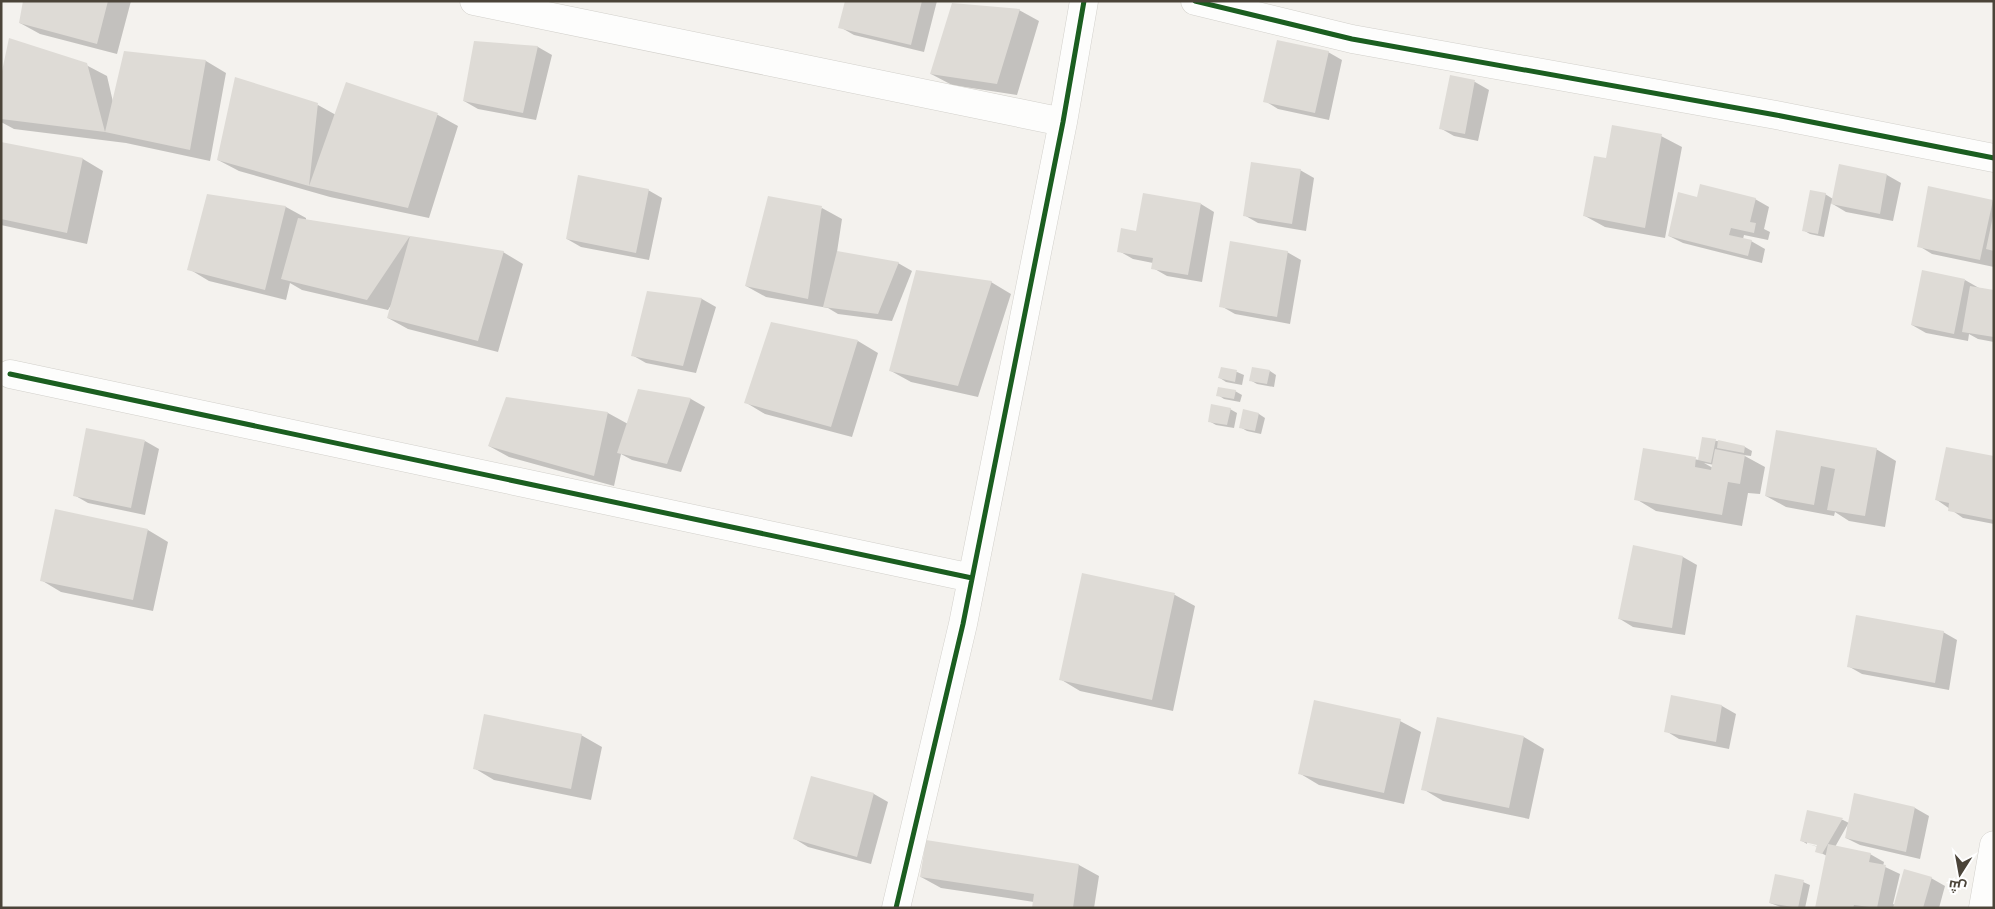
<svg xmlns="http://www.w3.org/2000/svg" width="1995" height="909" viewBox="0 0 1995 909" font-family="Mulish,Cairo,sans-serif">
	<rect width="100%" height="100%" fill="#f4f2ee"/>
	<path fill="#0003" fill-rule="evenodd" d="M 24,1 L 131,1 L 117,54 L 40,34 L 20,23 Z
		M 846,1 L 937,1 L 924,52 L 854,35 L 840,27 Z
		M 1019,10 L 1039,21 L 1017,95 L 952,85 L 931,74 Z
		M 475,42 L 538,47 L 552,55 L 536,120 L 478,109 L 464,101 Z
		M 125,52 L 206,61 L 226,73 L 210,161 L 126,143 L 14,129 L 1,122 L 1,82 L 86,65 L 107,76 L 113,102 Z
		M 1328,52 L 1342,60 L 1329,120 L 1278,109 L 1265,101 Z
		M 1451,77 L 1475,82 L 1489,90 L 1478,141 L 1454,136 L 1440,128 Z
		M 347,84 L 438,115 L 458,126 L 429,218 L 330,197 L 239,171 L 218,160 L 318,105 L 336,115 Z
		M 1661,136 L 1682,147 L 1665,238 L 1605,227 L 1585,216 Z
		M 1,143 L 83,159 L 103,171 L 87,244 L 1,225 Z
		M 1840,166 L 1887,175 L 1901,183 L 1893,221 L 1846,212 L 1831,203 L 1824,237 L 1810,234 L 1803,230 L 1825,194 L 1833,199 Z
		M 1300,170 L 1314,178 L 1306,231 L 1258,223 L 1244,215 Z
		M 648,190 L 662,198 L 649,260 L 581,247 L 567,239 Z
		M 208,195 L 286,207 L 306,218 L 306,220 L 503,252 L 523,264 L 498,352 L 408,329 L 388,318 L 391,305 L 388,310 L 302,290 L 290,283 L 286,300 L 209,281 L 189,269 Z
		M 1698,199 L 1755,199 L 1769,207 L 1764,229 L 1770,232 L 1768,240 L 1744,235 L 1743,239 L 1751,241 L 1765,249 L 1762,263 L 1683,243 L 1669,236 Z
		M 1992,201 L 1994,202 L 1994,267 L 1932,254 L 1919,246 Z
		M 1201,204 L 1214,212 L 1202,282 L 1167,276 L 1153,268 L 1153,263 L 1133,259 L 1119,251 L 1137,232 Z
		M 822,208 L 842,219 L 837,252 L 898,263 L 912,271 L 892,321 L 838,314 L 828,308 L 766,297 L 746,286 Z
		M 1287,252 L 1301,260 L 1290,324 L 1235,314 L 1221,306 Z
		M 1965,280 L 1979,288 L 1994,291 L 1994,342 L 1978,339 L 1969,334 L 1968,341 L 1926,333 L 1912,325 Z
		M 991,282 L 1011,294 L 978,397 L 911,382 L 891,371 Z
		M 648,292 L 702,299 L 716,307 L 696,373 L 646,363 L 632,355 Z
		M 858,341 L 878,353 L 852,437 L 765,414 L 745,402 Z
		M 1222,368 L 1237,372 L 1244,375 L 1242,385 L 1226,382 L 1220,378 Z
		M 1270,371 L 1276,375 L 1274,387 L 1257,384 L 1250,380 Z
		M 639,390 L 691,399 L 705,407 L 681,472 L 632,460 L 621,454 L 614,486 L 509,457 L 489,446 L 608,413 L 628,424 Z
		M 1235,391 L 1242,395 L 1240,402 L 1224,399 L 1218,395 Z
		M 1230,409 L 1237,413 L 1234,428 L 1216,425 L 1209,421 Z
		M 1244,411 L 1259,414 L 1265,418 L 1261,434 L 1247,431 L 1240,427 Z
		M 1777,431 L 1876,449 L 1896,461 L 1885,527 L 1849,521 L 1835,512 L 1834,516 L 1786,507 L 1766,496 Z
		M 1703,438 L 1745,447 L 1752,451 L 1751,456 L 1743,455 L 1765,467 L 1760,494 L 1748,493 L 1742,526 L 1656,511 L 1636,499 L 1644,450 L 1699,460 ZM 1704,463 L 1714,465 L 1713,468 Z
		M 145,441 L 159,449 L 145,515 L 88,503 L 74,495 Z
		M 1994,457 L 1994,524 L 1963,518 L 1937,500 Z
		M 148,530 L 168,542 L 153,611 L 61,592 L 41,580 Z
		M 1634,546 L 1683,557 L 1697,565 L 1685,635 L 1633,627 L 1620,619 Z
		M 1083,575 L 1175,595 L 1195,606 L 1173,711 L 1080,691 L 1060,679 Z
		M 1943,632 L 1957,640 L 1949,690 L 1862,674 L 1848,666 Z
		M 1672,697 L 1722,706 L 1736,714 L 1729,749 L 1679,739 L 1666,731 Z
		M 1400,721 L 1421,732 L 1404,804 L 1319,785 L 1299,773 Z
		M 581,735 L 602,747 L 591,800 L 494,780 L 474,768 Z
		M 1524,737 L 1544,749 L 1529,819 L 1443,801 L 1423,789 Z
		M 812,777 L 874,794 L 888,802 L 871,864 L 808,847 L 795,839 Z
		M 1855,795 L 1915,808 L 1929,816 L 1920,859 L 1860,845 L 1846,838 L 1848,824 L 1835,847 L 1870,854 L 1884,862 L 1883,866 L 1900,874 L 1893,904 L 1895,905 L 1931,878 L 1945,886 L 1939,908 L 1817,908 L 1827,856 L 1817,851 L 1818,847 L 1808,844 L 1823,848 L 1823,845 L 1807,842 L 1807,844 L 1802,841 L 1808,812 L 1843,820 L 1849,823 Z
		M 1079,865 L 1099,876 L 1094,908 L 1033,908 L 1034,902 L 941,888 L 921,877 Z
		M 1803,882 L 1810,885 L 1805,908 L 1783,908 L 1770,903 Z"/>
	<path fill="#dedbd6" d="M 23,1 L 108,1 L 97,44 L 19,23 Z
		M 845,1 L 922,1 L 911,45 L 838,28 Z
		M 952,3 L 1020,9 L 997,84 L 930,74 Z
		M 9,38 L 87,63 L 105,132 L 1,119 L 1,76 Z
		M 1277,40 L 1329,51 L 1315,113 L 1263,102 Z
		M 474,41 L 538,46 L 523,113 L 463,101 Z
		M 124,51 L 206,60 L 190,150 L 105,132 Z
		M 1450,75 L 1475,80 L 1465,134 L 1439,129 Z
		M 235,77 L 318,103 L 309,186 L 217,160 Z
		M 346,82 L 438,113 L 408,208 L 309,186 Z
		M 1612,125 L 1662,134 L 1645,228 L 1583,216 L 1594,156 L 1606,158 Z
		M 1,142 L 83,158 L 67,233 L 1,219 Z
		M 1251,162 L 1301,169 L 1292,224 L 1243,216 Z
		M 1839,164 L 1887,174 L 1880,214 L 1831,204 Z
		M 578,175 L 649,189 L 636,253 L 566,239 Z
		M 1700,184 L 1756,198 L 1750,222 L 1756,223 L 1754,233 L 1731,228 L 1729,235 L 1752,240 L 1748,256 L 1668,236 L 1678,192 L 1697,197 Z
		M 1928,186 L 1993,200 L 1980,260 L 1917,247 Z
		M 1810,190 L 1826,193 L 1818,234 L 1802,231 Z
		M 1143,193 L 1201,203 L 1188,275 L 1151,269 L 1153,258 L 1117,252 L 1121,228 L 1136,231 Z
		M 207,194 L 286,206 L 265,290 L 187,270 Z
		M 768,196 L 822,206 L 808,299 L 745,286 Z
		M 1993,216 L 1994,216 L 1994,251 L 1986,249 Z
		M 298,218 L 504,251 L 478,341 L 387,318 L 410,236 L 367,300 L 281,279 Z
		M 1230,241 L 1288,251 L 1277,317 L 1219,307 Z
		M 837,251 L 899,262 L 878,314 L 823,307 Z
		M 916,270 L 992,281 L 958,386 L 889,371 Z
		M 1922,270 L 1965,279 L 1954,334 L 1911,325 Z
		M 1970,286 L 1994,290 L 1994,337 L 1962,332 Z
		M 647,291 L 702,298 L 683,366 L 631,356 Z
		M 771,322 L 858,340 L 831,427 L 744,403 Z
		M 1221,367 L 1237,370 L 1235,382 L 1218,378 Z
		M 1252,367 L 1270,370 L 1267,384 L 1249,381 Z
		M 1218,387 L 1236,390 L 1234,399 L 1216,396 Z
		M 638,389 L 691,398 L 667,464 L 617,453 Z
		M 506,397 L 608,412 L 594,476 L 488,446 Z
		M 1211,404 L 1231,408 L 1227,425 L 1208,422 Z
		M 1243,409 L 1259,413 L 1255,431 L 1239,428 Z
		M 86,428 L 145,440 L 131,508 L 73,496 Z
		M 1776,430 L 1877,448 L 1865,516 L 1827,510 L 1835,469 L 1821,466 L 1814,505 L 1765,496 Z
		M 1702,437 L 1716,439 L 1711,463 L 1698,460 Z
		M 1718,440 L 1745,446 L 1744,453 L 1717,448 Z
		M 1946,447 L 1994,456 L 1994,520 L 1948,511 L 1949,503 L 1935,500 Z
		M 1643,448 L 1696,457 L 1695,467 L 1711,470 L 1715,449 L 1745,455 L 1740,484 L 1728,482 L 1722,515 L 1634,500 Z
		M 55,509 L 148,529 L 133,600 L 40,581 Z
		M 1633,545 L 1683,556 L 1672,628 L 1618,619 Z
		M 1082,573 L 1175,593 L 1152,700 L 1059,680 Z
		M 1856,615 L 1944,631 L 1935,683 L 1847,667 Z
		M 1671,695 L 1722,705 L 1716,742 L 1664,732 Z
		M 1314,700 L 1401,719 L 1384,793 L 1298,774 Z
		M 484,714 L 582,734 L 571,789 L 473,769 Z
		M 1437,717 L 1524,736 L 1509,808 L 1421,790 Z
		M 811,776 L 874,793 L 857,857 L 793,839 Z
		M 1854,793 L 1915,807 L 1906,852 L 1845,838 Z
		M 1807,810 L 1843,818 L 1822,854 L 1815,852 L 1817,845 L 1800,841 Z
		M 926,840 L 1079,864 L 1073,908 L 1032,908 L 1034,894 L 920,877 Z
		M 1828,844 L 1871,853 L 1869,862 L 1886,865 L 1877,908 L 1854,905 L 1853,908 L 1815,908 Z
		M 1904,869 L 1932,877 L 1923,908 L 1893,908 Z
		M 1775,874 L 1804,880 L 1798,908 L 1769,903 Z"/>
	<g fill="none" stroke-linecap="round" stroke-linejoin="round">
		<g stroke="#d2d0cb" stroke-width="29">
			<path id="minor" d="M 474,1 L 1063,122
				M 1195,1 L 1352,39 L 1776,115 L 1994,158
				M 10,374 L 972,578
				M 896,908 L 963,624 L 1063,122 L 1084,1
				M 1983,908 L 1994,845"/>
		</g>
		<use href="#minor" stroke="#fdfdfc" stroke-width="28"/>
		<g stroke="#fff" stroke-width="8">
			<path id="cycleway" d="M 1195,1 L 1352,39 L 1776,115 L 1994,158
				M 10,374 L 972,578
				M 896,908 L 963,624 L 1063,122 L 1084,1"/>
		</g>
		<use href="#cycleway" stroke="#1b5e20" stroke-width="5"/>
	</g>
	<rect width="1995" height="909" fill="none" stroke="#4b4439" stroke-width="5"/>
	<g transform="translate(1960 874) rotate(191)" stroke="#ffffff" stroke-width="4" paint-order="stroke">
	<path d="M0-4L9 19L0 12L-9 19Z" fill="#4b4439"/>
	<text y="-8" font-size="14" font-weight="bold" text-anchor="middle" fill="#4b4439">ش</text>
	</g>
</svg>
